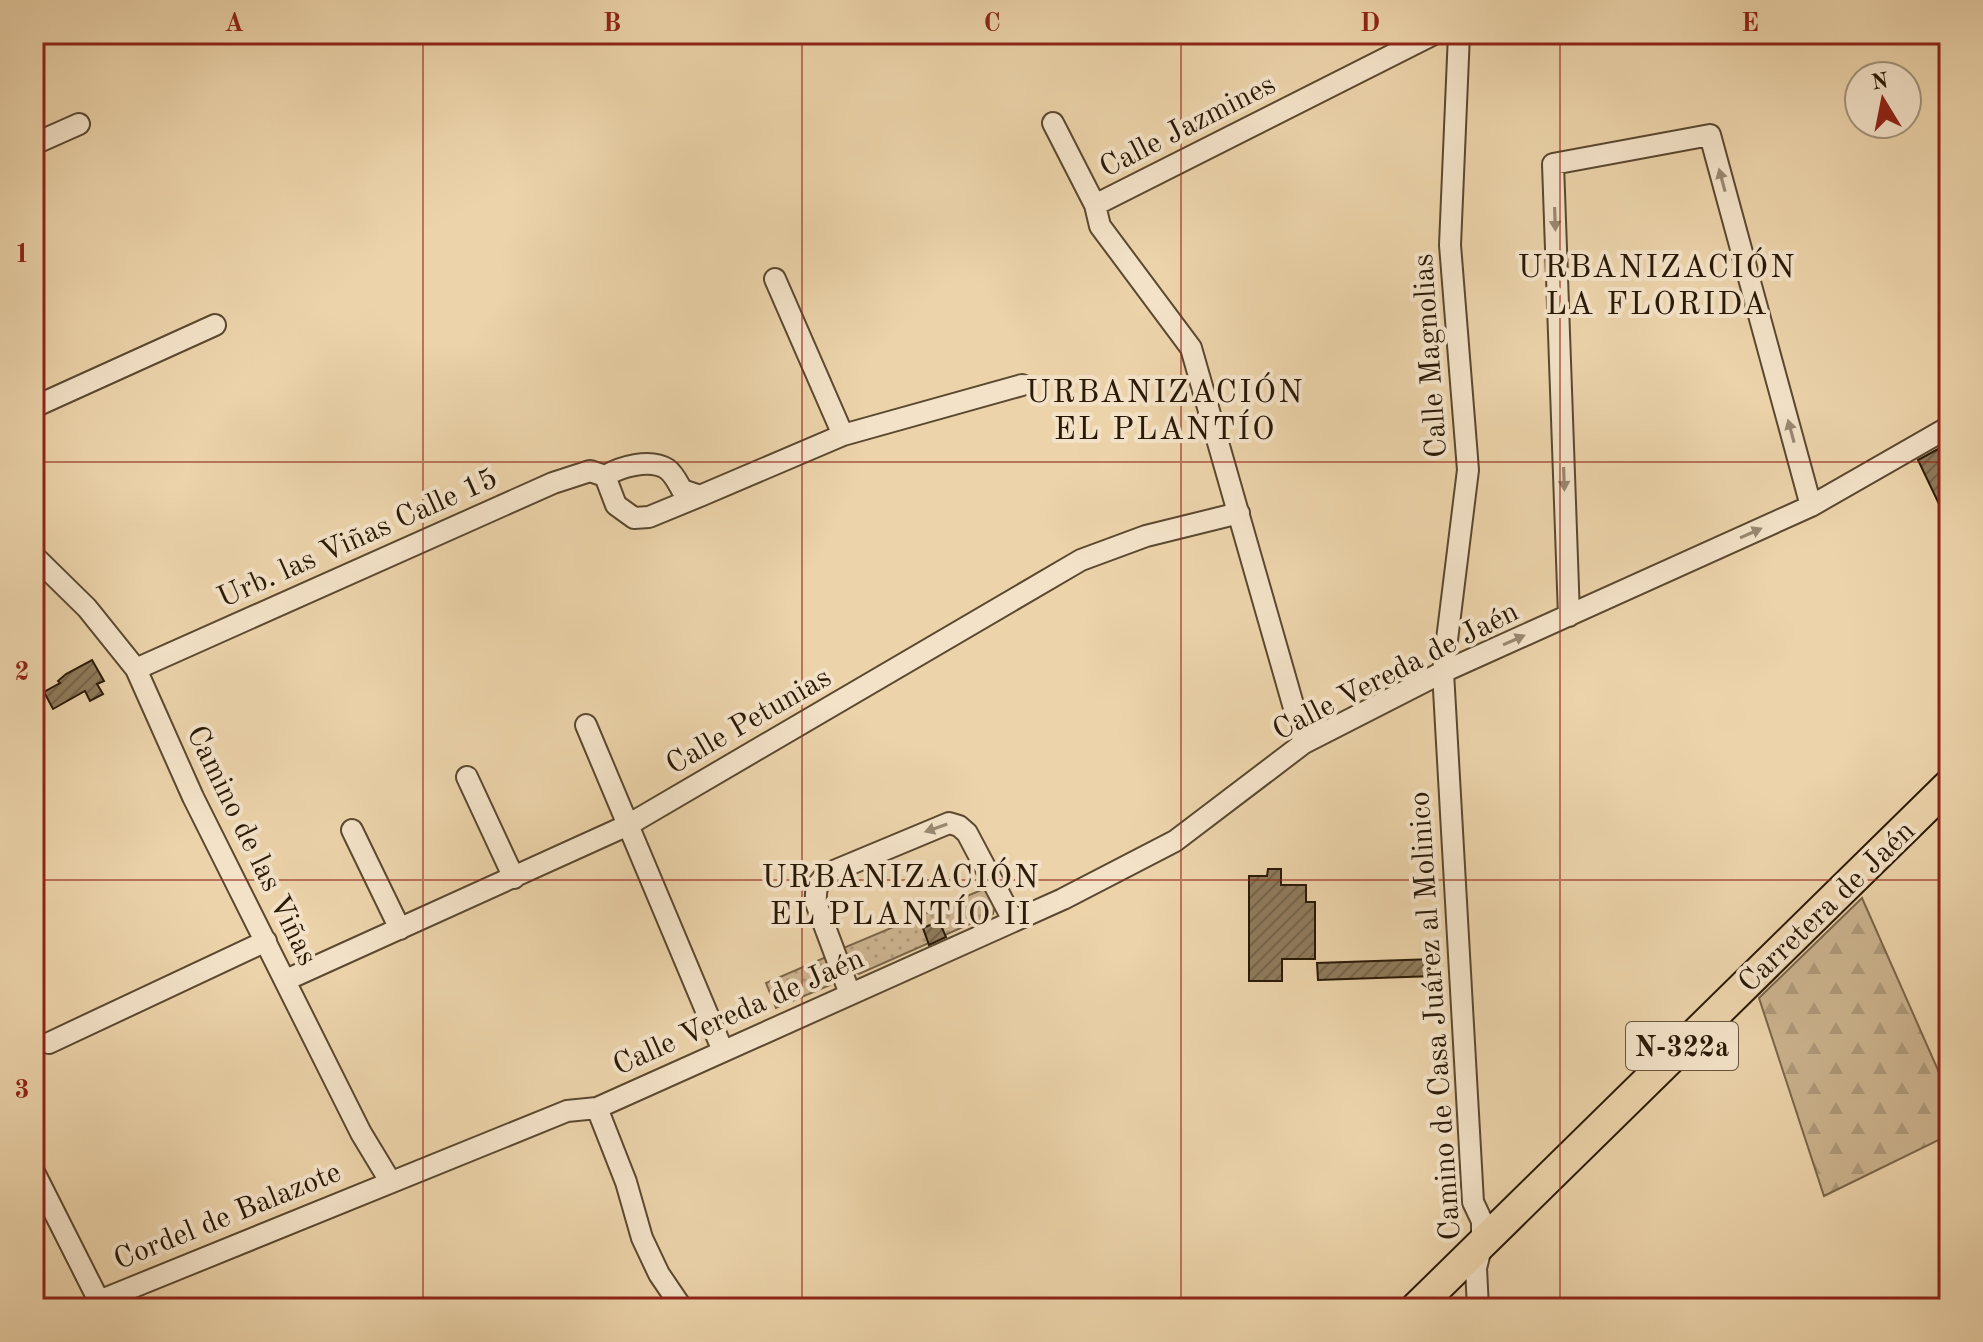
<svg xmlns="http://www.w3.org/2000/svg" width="1983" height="1342" viewBox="0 0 1983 1342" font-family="'Old Standard TT',serif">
	<defs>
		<pattern id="forest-firs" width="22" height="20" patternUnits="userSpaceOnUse" patternTransform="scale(2)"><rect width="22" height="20" fill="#cbb38e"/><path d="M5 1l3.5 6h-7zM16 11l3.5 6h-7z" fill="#ae9979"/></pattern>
		<pattern id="park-dots" width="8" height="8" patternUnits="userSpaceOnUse" patternTransform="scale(2)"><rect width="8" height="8" fill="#cbb38e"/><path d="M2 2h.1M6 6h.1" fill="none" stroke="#ae9979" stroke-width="1.8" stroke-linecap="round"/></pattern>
		<pattern id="building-hatch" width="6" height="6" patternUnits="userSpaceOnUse" patternTransform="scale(2)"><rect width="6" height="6" fill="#8f7a5b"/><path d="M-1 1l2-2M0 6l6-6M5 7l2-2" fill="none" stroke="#756349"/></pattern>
	</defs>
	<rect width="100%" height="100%" fill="#ecd3aa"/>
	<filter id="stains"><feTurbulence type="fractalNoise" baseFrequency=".0025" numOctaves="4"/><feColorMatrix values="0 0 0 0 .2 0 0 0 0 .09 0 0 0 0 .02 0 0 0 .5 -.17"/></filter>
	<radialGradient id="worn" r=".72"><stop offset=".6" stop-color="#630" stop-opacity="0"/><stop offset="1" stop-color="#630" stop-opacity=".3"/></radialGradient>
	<path fill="url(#forest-firs)" stroke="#7a664a" stroke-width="2" d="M 1862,898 L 1949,1095 L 1949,1135 L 1824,1196 L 1759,998 Z"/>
	<path fill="url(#park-dots)" stroke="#7a664a" stroke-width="2" d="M 986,888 L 995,906 L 993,914 L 945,935 L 923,928 L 929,943 L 859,974 L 849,970 L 841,949 Z
		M 826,957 L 834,978 L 830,985 L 776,1008 L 766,983 Z"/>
	<path fill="url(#building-hatch)" stroke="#2a1906" stroke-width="2" d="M 1949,443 L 1949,525 L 1918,460 Z
		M 92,660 L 104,681 L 97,684 L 103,694 L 90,701 L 85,691 L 53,709 L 44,692 L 60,683 L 58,681 L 66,674 Z
		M 1268,869 L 1281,869 L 1281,885 L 1306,885 L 1306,902 L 1315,902 L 1315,959 L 1282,959 L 1282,981 L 1249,981 L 1249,876 L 1267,876 Z
		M 939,921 L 946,937 L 929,945 L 923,928 Z
		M 1434,959 L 1435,976 L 1318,980 L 1317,963 Z"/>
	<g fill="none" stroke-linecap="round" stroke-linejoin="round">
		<g stroke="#5a482f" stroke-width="24">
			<path id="minor" d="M 1459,34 L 1450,245 L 1468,470 L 1443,672 L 1473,1202 L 1482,1221 L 1482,1244 L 1476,1268 L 1478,1308
				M 1053,123 L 1095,205 L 1100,226 L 1191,348 L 1304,743
				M 34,144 L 79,124
				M 1095,205 L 1434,34
				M 775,279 L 843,435
				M 34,407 L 215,325
				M 605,476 L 616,505 L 634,518 L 649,517 L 700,496
				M 34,556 L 87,608 L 136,669 L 193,797 L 361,1133 L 390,1181
				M 1569,616 L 1553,164 L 1710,135 L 1811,506
				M 136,669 L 553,483 L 590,471 L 605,476 C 620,467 650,458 667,469 C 674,474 678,483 682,490 L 700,496 L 843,435 L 1022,385
				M 586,725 L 723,1051
				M 467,777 L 514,878
				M 352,830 L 400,929
				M 286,980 L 628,825 L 1081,560 L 1146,536 L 1239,513
				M 850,994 L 816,903 C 815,889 817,882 829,873 L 949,823 L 959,826 L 967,833 L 1013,920
				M 49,1043 L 266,941
				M 597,1108 L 626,1182 L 642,1238 L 659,1274 L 682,1308
				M 34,1172 L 99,1301
				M 88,1308 L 99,1301 L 567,1111 L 597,1108 L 1063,899 L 1175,841 L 1304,743 L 1443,672 L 1811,506 L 1949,427"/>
		</g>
		<g stroke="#2a1906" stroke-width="34">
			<path id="highway" d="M 1416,1308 L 1949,785"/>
		</g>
		<use href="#minor" stroke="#f3e2c8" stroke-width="20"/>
		<use href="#highway" stroke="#ecd3aa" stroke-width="30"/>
	</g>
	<defs><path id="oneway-solid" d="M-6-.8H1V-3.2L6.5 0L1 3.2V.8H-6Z" transform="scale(2)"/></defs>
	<g fill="#998871">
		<use href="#oneway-solid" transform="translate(1722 180) rotate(-105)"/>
		<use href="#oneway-solid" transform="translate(1555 219) rotate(88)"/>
		<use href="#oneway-solid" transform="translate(1791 431) rotate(-105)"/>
		<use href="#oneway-solid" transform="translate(1564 479) rotate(88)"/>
		<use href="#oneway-solid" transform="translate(1751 533) rotate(-24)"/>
		<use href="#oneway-solid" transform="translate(1514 640) rotate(-24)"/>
		<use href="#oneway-solid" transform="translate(936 828) rotate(161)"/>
	</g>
	<path fill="none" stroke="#8f2418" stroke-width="2" stroke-opacity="0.55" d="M 423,34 L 423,1308M 802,34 L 802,1308M 1181,34 L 1181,1308M 1560,34 L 1560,1308M 34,462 L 1949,462M 34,880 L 1949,880"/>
	<g text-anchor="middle" stroke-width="8" stroke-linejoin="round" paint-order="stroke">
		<rect fill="#f3e2c8" stroke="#665540" stroke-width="2" x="1626" y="1022" width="112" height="48" rx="6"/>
		<g font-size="28" font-weight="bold" fill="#2a1906">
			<text x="1682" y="1056">N-322a</text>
		</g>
		<g font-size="30" fill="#2a1906" stroke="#f3e2c8">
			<text transform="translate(1187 125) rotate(-27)" y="10">Calle Jazmines</text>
			<text transform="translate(1429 356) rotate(-94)" y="10">Calle Magnolias</text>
			<text transform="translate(357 537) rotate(-24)" y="10">Urb. las Viñas Calle 15</text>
			<text transform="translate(1395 670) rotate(-27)" y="10">Calle Vereda de Jaén</text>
			<text transform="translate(748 720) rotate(-30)" y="10">Calle Petunias</text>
			<text transform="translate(253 845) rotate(64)" y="10">Camino de las Viñas</text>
			<text transform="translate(1826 906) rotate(-44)" y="10">Carretera de Jaén</text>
			<text transform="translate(738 1011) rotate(-24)" y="10">Calle Vereda de Jaén</text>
			<text transform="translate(1434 1016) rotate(-94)" y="10">Camino de Casa Juárez al Molinico</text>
			<text transform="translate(227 1215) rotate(-22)" y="10">Cordel de Balazote</text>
		</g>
		<g font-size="32" letter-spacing="2" fill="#2a1906" stroke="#f3e2c8">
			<text x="1657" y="277">URBANIZACIÓN<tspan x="1657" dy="37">LA FLORIDA</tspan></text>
			<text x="1165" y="402">URBANIZACIÓN<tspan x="1165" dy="37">EL PLANTÍO</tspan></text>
			<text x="901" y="887">URBANIZACIÓN<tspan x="901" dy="37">EL PLANTÍO II</tspan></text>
		</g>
	</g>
	<rect width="1983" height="1342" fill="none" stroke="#ecd3aa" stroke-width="88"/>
	<g transform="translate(1883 100) rotate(350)"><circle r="38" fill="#f3e2c8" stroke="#a3927a" stroke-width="2"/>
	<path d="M0-6L14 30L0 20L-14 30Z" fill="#8f2418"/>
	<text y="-12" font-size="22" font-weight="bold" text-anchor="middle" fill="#2a1906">N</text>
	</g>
	<rect x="44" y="44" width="1895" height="1254" fill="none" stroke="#8f2418" stroke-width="3"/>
	<g font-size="26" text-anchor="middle" font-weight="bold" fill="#8f2418">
		<text x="234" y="31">A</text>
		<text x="612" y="31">B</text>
		<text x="992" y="31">C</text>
		<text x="1370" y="31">D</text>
		<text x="1750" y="31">E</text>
		<text x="22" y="262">1</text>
		<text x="22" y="680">2</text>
		<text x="22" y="1098">3</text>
	</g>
	<rect width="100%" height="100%" filter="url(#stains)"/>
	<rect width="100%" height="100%" fill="url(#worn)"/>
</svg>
